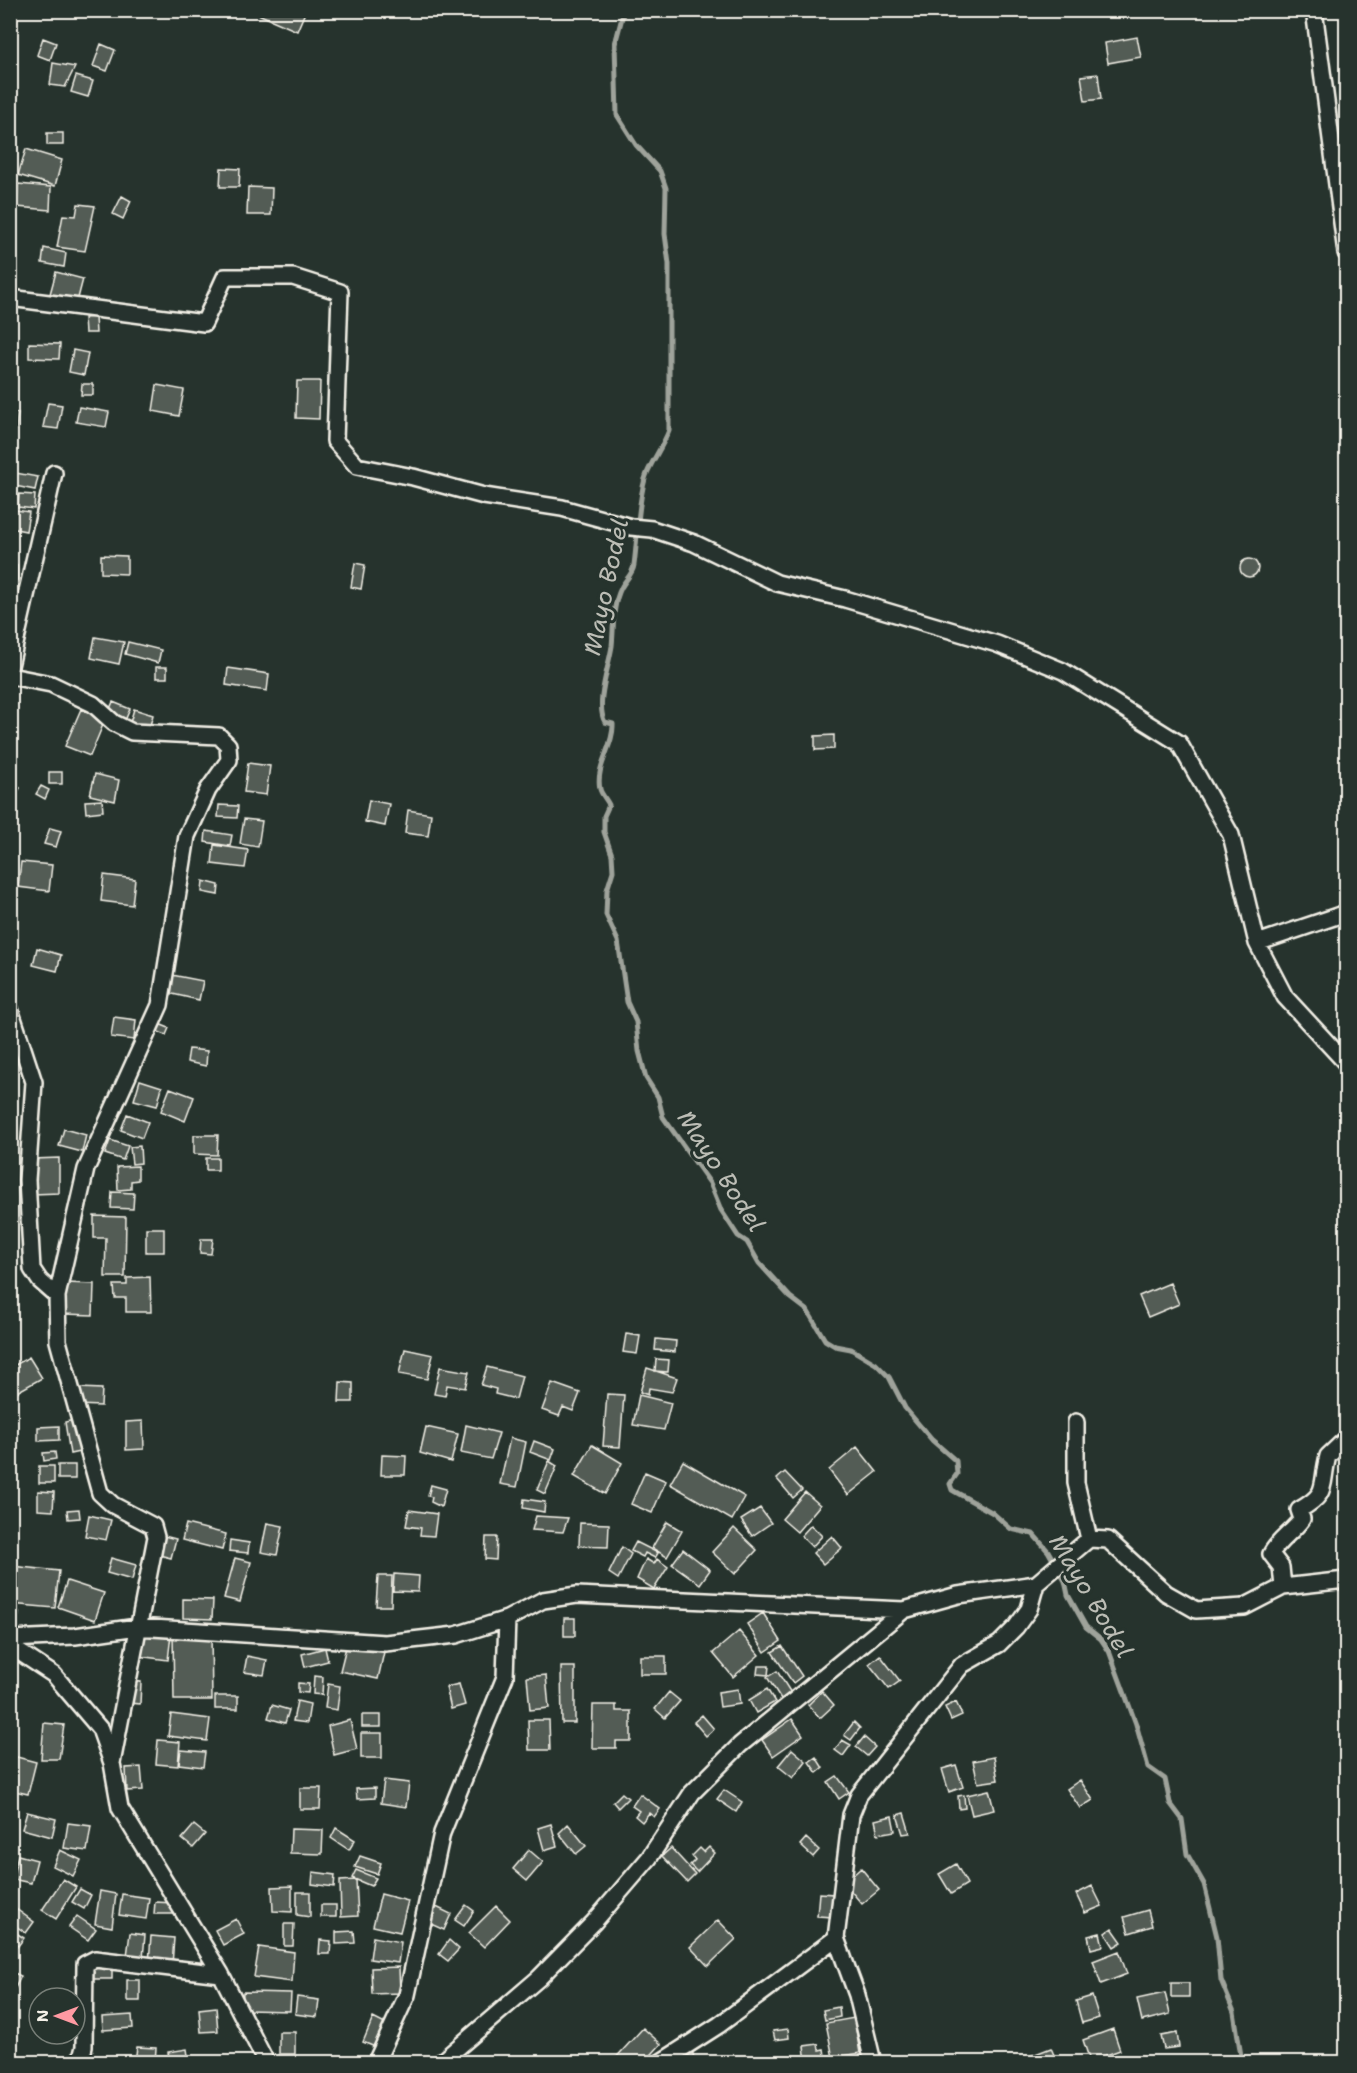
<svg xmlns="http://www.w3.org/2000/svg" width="1357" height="2073" viewBox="0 0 1357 2073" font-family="'Shantell Sans',sans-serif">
	<rect width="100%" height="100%" fill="#26332d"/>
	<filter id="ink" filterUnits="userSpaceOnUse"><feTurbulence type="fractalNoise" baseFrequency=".0167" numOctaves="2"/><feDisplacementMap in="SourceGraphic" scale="12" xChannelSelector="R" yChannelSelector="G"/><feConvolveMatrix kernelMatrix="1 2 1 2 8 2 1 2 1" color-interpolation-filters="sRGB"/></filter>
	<g filter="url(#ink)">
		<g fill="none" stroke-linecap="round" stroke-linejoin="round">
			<path stroke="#9fa39b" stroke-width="5" d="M 624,10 L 615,44 L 617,115 L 636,145 L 660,171 L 666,188 L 665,234 L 669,264 L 669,430 C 663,447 648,466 645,479 C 637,507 638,536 634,565 C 633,574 625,580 621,588 C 612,606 614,627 612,646 C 609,666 595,705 605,722 L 613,724 C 614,746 595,766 600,789 C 601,794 607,800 609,805 L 604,816 L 604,832 L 612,855 L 613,871 L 607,890 L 606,915 L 618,941 L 627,1002 L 636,1022 L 639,1051 L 646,1078 L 658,1097 L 663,1117 L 710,1183 L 721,1210 L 738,1236 L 747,1242 L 759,1263 L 790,1297 L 807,1310 L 825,1340 L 835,1346 L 851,1349 L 876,1364 L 889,1377 L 905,1408 L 932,1440 L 956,1461 L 957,1474 L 950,1484 L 952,1490 L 993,1513 L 1011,1529 L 1033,1534 L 1048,1551 L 1065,1581 L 1068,1595 L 1086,1627 L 1101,1639 L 1109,1651 L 1136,1724 L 1148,1767 L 1165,1779 L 1170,1803 L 1182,1819 L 1187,1854 L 1204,1884 L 1217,1937 L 1221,1980 L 1234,2012 L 1242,2062"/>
		</g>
		<path fill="#525c55" stroke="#f4f1e8" stroke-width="1.5" d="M 249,10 L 306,10 L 297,31 Z
			M 1137,37 L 1141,57 L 1108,63 L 1105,43 Z
			M 43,38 L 56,43 L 50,60 L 37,55 Z
			M 101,44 L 115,50 L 107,71 L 93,66 Z
			M 53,63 L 75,67 L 65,87 L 50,85 Z
			M 1098,74 L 1101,99 L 1085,101 L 1081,76 Z
			M 76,76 L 93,81 L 88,97 L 71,92 Z
			M 10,126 L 13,126 L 13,143 L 10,143 Z
			M 47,133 L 63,133 L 63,145 L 47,145 Z
			M 26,149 L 62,160 L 55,186 L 18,175 Z
			M 221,168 L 240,169 L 239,187 L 220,187 Z
			M 18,184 L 51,187 L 50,210 L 17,207 Z
			M 248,187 L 272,188 L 271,215 L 247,215 Z
			M 122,196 L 131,201 L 123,219 L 113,214 Z
			M 78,204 L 95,206 L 85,251 L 57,247 L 63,215 L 76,216 Z
			M 44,248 L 66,253 L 64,267 L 42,263 Z
			M 56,272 L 83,279 L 77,302 L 50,294 Z
			M 95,317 L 96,333 L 85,333 L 84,318 Z
			M 29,343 L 60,344 L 59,359 L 29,358 Z
			M 73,350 L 88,353 L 84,375 L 69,372 Z
			M 297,381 L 320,381 L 319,419 L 296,418 Z
			M 82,384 L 93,384 L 93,395 L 81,395 Z
			M 157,385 L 184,390 L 179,416 L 153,411 Z
			M 48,403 L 62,405 L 58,429 L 43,427 Z
			M 79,407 L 109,412 L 106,427 L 76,422 Z
			M 10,412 L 18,413 L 16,430 L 10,430 Z
			M 10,472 L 38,477 L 35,490 L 10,485 Z
			M 19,494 L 35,495 L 34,509 L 18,507 Z
			M 10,509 L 29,512 L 26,531 L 10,528 Z
			M 101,555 L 127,556 L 127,574 L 101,573 Z
			M1240 568a9 9 0 1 1 18 0a9 9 0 1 1-18 0Z
			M 355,563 L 365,565 L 361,589 L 351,587 Z
			M 10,565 L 17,565 L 17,580 L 10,580 Z
			M 95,637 L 124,642 L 119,664 L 91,658 Z
			M 128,642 L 161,650 L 158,663 L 125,654 Z
			M 156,667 L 167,667 L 167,678 L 156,678 Z
			M 228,668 L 269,674 L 267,691 L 226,685 Z
			M 113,702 L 130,709 L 124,723 L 107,715 Z
			M 81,709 L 105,720 L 90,756 L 65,746 Z
			M 134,709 L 153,715 L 148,732 L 129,726 Z
			M 834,735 L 834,749 L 815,750 L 815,736 Z
			M 248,763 L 270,766 L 266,795 L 244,792 Z
			M 49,772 L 62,772 L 62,784 L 49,784 Z
			M 95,774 L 119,780 L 115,801 L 90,795 Z
			M 11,783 L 20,788 L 12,801 L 10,800 Z
			M 41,786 L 49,790 L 45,799 L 36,794 Z
			M 102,800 L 103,811 L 86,813 L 85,801 Z
			M 369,800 L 389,804 L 385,826 L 365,822 Z
			M 219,805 L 238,806 L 237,818 L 218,817 Z
			M 408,810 L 431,814 L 428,836 L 405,833 Z
			M 244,819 L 262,821 L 258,847 L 240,844 Z
			M 50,828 L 61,831 L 56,847 L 44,844 Z
			M 206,831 L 232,835 L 230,846 L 205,842 Z
			M 214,845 L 248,850 L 245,868 L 212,864 Z
			M 21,862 L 52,865 L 49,891 L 18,887 Z
			M 104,875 L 135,879 L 132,905 L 101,901 Z
			M 203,881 L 219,885 L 218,895 L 202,892 Z
			M 37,948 L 61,955 L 57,971 L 33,965 Z
			M 172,975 L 203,981 L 199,1000 L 168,993 Z
			M 114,1017 L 136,1020 L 134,1040 L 111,1037 Z
			M 159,1024 L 169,1028 L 166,1035 L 156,1031 Z
			M 189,1049 L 207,1051 L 206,1066 L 187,1062 Z
			M 140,1080 L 162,1087 L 157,1106 L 134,1100 Z
			M 170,1088 L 194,1097 L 185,1121 L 161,1111 Z
			M 127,1114 L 148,1122 L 142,1138 L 121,1130 Z
			M 64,1129 L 86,1135 L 82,1152 L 59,1146 Z
			M 194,1135 L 218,1135 L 217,1155 L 194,1154 Z
			M 110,1140 L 128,1146 L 123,1160 L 105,1154 Z
			M 140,1146 L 141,1163 L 132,1164 L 130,1147 Z
			M 59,1158 L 59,1193 L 33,1194 L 33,1159 Z
			M 206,1158 L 218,1158 L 218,1170 L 206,1170 Z
			M 138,1166 L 138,1180 L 131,1181 L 131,1189 L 118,1190 L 117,1167 Z
			M 112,1192 L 134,1193 L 133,1209 L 111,1208 Z
			M 94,1216 L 126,1217 L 125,1277 L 105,1277 L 106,1238 L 94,1238 Z
			M 146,1228 L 164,1228 L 164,1252 L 146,1252 Z
			M 201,1239 L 213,1239 L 211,1254 L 200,1253 Z
			M 150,1277 L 151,1312 L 126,1312 L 126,1298 L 115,1298 L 114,1285 L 127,1285 L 127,1278 Z
			M 65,1283 L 94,1284 L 93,1315 L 64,1314 Z
			M 1170,1283 L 1179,1304 L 1148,1317 L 1139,1296 Z
			M 626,1334 L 640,1336 L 637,1354 L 623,1352 Z
			M 656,1339 L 676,1341 L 675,1352 L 655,1350 Z
			M 405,1349 L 433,1355 L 427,1379 L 399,1374 Z
			M 29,1357 L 42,1378 L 10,1396 L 10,1368 Z
			M 656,1359 L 669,1360 L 668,1372 L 655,1371 Z
			M 440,1367 L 469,1372 L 465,1388 L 447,1385 L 445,1396 L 434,1394 Z
			M 487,1367 L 522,1376 L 516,1399 L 495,1394 L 496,1389 L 481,1385 Z
			M 647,1368 L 677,1378 L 672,1392 L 649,1388 L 648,1395 L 640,1392 Z
			M 340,1382 L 353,1383 L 353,1402 L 339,1402 Z
			M 552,1383 L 580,1393 L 573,1411 L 563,1407 L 559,1416 L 542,1410 Z
			M 79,1388 L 102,1389 L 101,1406 L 77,1405 Z
			M 607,1394 L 624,1395 L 620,1447 L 603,1446 Z
			M 639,1395 L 671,1403 L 664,1430 L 633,1425 Z
			M 79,1419 L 84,1451 L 70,1454 L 65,1422 Z
			M 143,1421 L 144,1449 L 126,1450 L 126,1422 Z
			M 466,1425 L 499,1433 L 491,1459 L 461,1453 Z
			M 59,1426 L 59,1440 L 38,1441 L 38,1427 Z
			M 426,1427 L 458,1434 L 451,1462 L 420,1453 Z
			M 510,1438 L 526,1442 L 517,1487 L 500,1484 Z
			M 534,1441 L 555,1449 L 551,1460 L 530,1452 Z
			M 592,1445 L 622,1463 L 605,1494 L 574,1476 Z
			M 857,1447 L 877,1472 L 848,1495 L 829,1470 Z
			M 55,1452 L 56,1459 L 44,1461 L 43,1453 Z
			M 382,1455 L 406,1456 L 405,1475 L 381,1475 Z
			M 549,1461 L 557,1466 L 545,1494 L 537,1490 Z
			M 683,1461 L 745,1497 L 732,1520 L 670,1484 Z
			M 58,1465 L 75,1465 L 75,1479 L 58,1479 Z
			M 39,1466 L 54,1466 L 54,1483 L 39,1483 Z
			M 645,1472 L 666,1481 L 652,1513 L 631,1504 Z
			M 785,1472 L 802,1490 L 793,1498 L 777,1479 Z
			M 431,1485 L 446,1489 L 441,1507 L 431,1502 L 432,1497 L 428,1496 Z
			M 38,1491 L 54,1492 L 53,1511 L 38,1510 Z
			M 805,1492 L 820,1505 L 797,1532 L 782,1519 Z
			M 524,1499 L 545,1502 L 544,1512 L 523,1508 Z
			M 760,1508 L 771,1523 L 752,1536 L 741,1520 Z
			M 79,1509 L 80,1518 L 68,1519 L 67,1510 Z
			M 409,1510 L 437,1514 L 434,1536 L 420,1535 L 421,1528 L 406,1526 Z
			M 89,1515 L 111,1520 L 106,1540 L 85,1536 Z
			M 536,1516 L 568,1518 L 563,1532 L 532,1530 Z
			M 667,1522 L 682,1531 L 667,1557 L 652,1548 Z
			M 267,1523 L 283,1526 L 277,1555 L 261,1552 Z
			M 580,1523 L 609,1524 L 608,1547 L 579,1546 Z
			M 186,1524 L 226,1534 L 222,1550 L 182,1540 Z
			M 811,1525 L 822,1536 L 812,1547 L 801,1536 Z
			M 734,1528 L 757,1550 L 735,1574 L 712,1552 Z
			M 164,1536 L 176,1539 L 171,1558 L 159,1555 Z
			M 832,1536 L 842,1548 L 823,1564 L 813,1553 Z
			M 486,1537 L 497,1537 L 496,1560 L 485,1559 Z
			M 230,1540 L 249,1543 L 248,1553 L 229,1551 Z
			M 636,1542 L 658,1553 L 655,1558 L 645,1553 L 643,1557 L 631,1551 Z
			M 622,1547 L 631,1554 L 618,1579 L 609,1573 Z
			M 683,1549 L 710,1570 L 700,1584 L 672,1564 Z
			M 111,1558 L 136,1565 L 132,1580 L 107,1573 Z
			M 235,1558 L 251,1562 L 240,1602 L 224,1598 Z
			M 646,1559 L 654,1564 L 657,1559 L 668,1567 L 654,1589 L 637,1579 Z
			M 11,1566 L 59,1571 L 55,1608 L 10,1604 Z
			M 394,1574 L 419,1576 L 418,1592 L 393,1591 Z
			M 378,1576 L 392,1576 L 391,1606 L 376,1606 Z
			M 67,1581 L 104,1593 L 95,1620 L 58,1607 Z
			M 183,1599 L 213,1600 L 212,1619 L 183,1618 Z
			M 10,1611 L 19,1612 L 17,1628 L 10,1627 Z
			M 763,1613 L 781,1641 L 765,1652 L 747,1624 Z
			M 564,1618 L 575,1618 L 575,1636 L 564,1636 Z
			M 739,1631 L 759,1655 L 733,1677 L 713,1653 Z
			M 141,1632 L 171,1635 L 168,1660 L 138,1656 Z
			M 211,1634 L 212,1700 L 174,1700 L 173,1635 Z
			M 347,1643 L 384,1652 L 378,1679 L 340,1671 Z
			M 782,1646 L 802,1676 L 793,1683 L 772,1652 Z
			M 325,1648 L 328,1661 L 305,1667 L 302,1654 Z
			M 880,1655 L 900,1681 L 889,1689 L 869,1664 Z
			M 247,1656 L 267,1660 L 264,1675 L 244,1672 Z
			M 640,1656 L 666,1656 L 666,1674 L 640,1674 Z
			M 758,1666 L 769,1666 L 768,1675 L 757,1674 Z
			M 561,1667 L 575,1667 L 575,1723 L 562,1723 Z
			M 777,1671 L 791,1693 L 781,1699 L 767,1677 Z
			M 546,1675 L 549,1708 L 530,1710 L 527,1677 Z
			M 314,1676 L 323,1677 L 322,1695 L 313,1694 Z
			M 131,1681 L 141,1682 L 140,1704 L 129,1703 Z
			M 298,1683 L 309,1684 L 308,1693 L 298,1692 Z
			M 328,1684 L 340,1686 L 337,1710 L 325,1708 Z
			M 459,1684 L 465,1705 L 451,1709 L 446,1687 Z
			M 738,1689 L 740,1704 L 720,1707 L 718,1692 Z
			M 767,1689 L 775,1702 L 756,1713 L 749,1700 Z
			M 822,1691 L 834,1705 L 820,1718 L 808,1705 Z
			M 669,1692 L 680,1701 L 665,1718 L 655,1709 Z
			M 215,1696 L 238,1696 L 238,1709 L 215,1709 Z
			M 297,1701 L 310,1704 L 307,1723 L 293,1721 Z
			M 956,1702 L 962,1715 L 951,1720 L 945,1707 Z
			M 272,1705 L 289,1710 L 285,1723 L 268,1718 Z
			M 593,1705 L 616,1705 L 616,1711 L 631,1711 L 631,1741 L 616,1741 L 616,1748 L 592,1748 Z
			M 171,1714 L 210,1719 L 207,1741 L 168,1736 Z
			M 362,1715 L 381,1715 L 381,1727 L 362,1727 Z
			M 702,1715 L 714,1729 L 706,1736 L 694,1722 Z
			M 792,1719 L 803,1735 L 773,1756 L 762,1740 Z
			M 350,1720 L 357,1749 L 334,1755 L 328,1726 Z
			M 528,1720 L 549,1720 L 550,1750 L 529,1750 Z
			M 854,1722 L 860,1728 L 851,1740 L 844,1735 Z
			M 44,1723 L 64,1725 L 59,1759 L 41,1759 Z
			M 361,1733 L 382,1733 L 382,1758 L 361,1758 Z
			M 864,1737 L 875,1747 L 867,1756 L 856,1747 Z
			M 158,1740 L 180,1742 L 178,1766 L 156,1764 Z
			M 842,1740 L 851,1745 L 843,1756 L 835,1750 Z
			M 792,1749 L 806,1761 L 793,1778 L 778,1766 Z
			M 181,1750 L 205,1752 L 203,1767 L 179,1764 Z
			M 13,1756 L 36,1762 L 28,1794 L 10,1790 Z
			M 816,1757 L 823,1768 L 817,1773 L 809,1762 Z
			M 994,1757 L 998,1780 L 978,1783 L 973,1761 Z
			M 956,1765 L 963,1787 L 949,1792 L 942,1769 Z
			M 141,1767 L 143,1790 L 127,1791 L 126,1768 Z
			M 837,1776 L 849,1792 L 839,1799 L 828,1782 Z
			M 384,1780 L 409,1783 L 406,1807 L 381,1803 Z
			M 1080,1780 L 1093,1800 L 1080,1808 L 1067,1789 Z
			M 300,1788 L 321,1788 L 320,1809 L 300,1809 Z
			M 375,1788 L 375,1798 L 357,1799 L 356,1789 Z
			M 724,1790 L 742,1802 L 736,1812 L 717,1799 Z
			M 989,1790 L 994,1810 L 972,1815 L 967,1795 Z
			M 622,1793 L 628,1798 L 618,1808 L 613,1802 Z
			M 640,1794 L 660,1809 L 654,1817 L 649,1813 L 642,1822 L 635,1816 L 639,1811 L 632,1806 Z
			M 964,1795 L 965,1808 L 959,1809 L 958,1796 Z
			M 27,1812 L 56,1819 L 52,1837 L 22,1829 Z
			M 904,1813 L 910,1833 L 903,1834 L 897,1815 Z
			M 892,1816 L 895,1831 L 878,1834 L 875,1820 Z
			M 68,1823 L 91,1826 L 87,1851 L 64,1848 Z
			M 551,1824 L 557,1846 L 544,1850 L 538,1828 Z
			M 568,1824 L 586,1846 L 576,1854 L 559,1833 Z
			M 194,1825 L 205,1834 L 193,1848 L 182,1839 Z
			M 336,1828 L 355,1840 L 349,1850 L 331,1838 Z
			M 291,1829 L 323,1830 L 322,1854 L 290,1853 Z
			M 806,1838 L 819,1850 L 813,1857 L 800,1845 Z
			M 709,1847 L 715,1853 L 697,1872 L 690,1865 L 695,1860 L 692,1856 L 700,1848 L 704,1852 Z
			M 671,1848 L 695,1874 L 687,1882 L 662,1856 Z
			M 60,1850 L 81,1860 L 73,1876 L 53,1866 Z
			M 529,1850 L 543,1862 L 527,1881 L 513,1869 Z
			M 18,1855 L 37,1860 L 31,1883 L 12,1879 Z
			M 360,1856 L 381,1863 L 377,1874 L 355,1867 Z
			M 956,1864 L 967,1884 L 951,1894 L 939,1874 Z
			M 861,1868 L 879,1890 L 862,1904 L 844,1883 Z
			M 356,1870 L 376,1878 L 371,1886 L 352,1878 Z
			M 313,1872 L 335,1875 L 334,1887 L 312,1884 Z
			M 63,1879 L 76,1887 L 56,1919 L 42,1910 Z
			M 356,1880 L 358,1916 L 341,1917 L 340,1881 Z
			M 292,1886 L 292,1912 L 273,1911 L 272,1887 Z
			M 1092,1886 L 1102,1906 L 1085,1913 L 1076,1894 Z
			M 80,1889 L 91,1895 L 84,1909 L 72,1902 Z
			M 100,1891 L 116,1894 L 112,1927 L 95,1924 Z
			M 297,1892 L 310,1892 L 310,1917 L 297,1915 Z
			M 819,1893 L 834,1894 L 833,1917 L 817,1916 Z
			M 122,1894 L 149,1898 L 146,1919 L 119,1915 Z
			M 381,1894 L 408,1901 L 400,1932 L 373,1926 Z
			M 155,1902 L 174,1903 L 174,1914 L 154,1914 Z
			M 430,1904 L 451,1914 L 444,1930 L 422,1920 Z
			M 321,1905 L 336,1905 L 336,1917 L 321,1917 Z
			M 466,1905 L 474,1911 L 464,1926 L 455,1920 Z
			M 496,1906 L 510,1920 L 484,1947 L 469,1933 Z
			M 16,1909 L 34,1922 L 26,1933 L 10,1922 Z
			M 1148,1910 L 1152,1926 L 1129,1933 L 1124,1917 Z
			M 77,1916 L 96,1929 L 88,1940 L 69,1927 Z
			M 236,1919 L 244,1934 L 223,1945 L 215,1930 Z
			M 718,1920 L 736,1939 L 708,1966 L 690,1947 Z
			M 284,1924 L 294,1924 L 293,1946 L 284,1946 Z
			M 1112,1928 L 1122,1942 L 1114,1947 L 1105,1933 Z
			M 10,1929 L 24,1938 L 18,1946 L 10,1940 Z
			M 354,1931 L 355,1943 L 336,1944 L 336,1932 Z
			M 130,1933 L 145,1935 L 143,1958 L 127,1956 Z
			M 1100,1933 L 1103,1946 L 1091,1949 L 1088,1936 Z
			M 151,1936 L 174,1938 L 172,1965 L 149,1963 Z
			M 373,1937 L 401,1942 L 398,1963 L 370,1959 Z
			M 320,1940 L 331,1941 L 330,1954 L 319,1954 Z
			M 449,1940 L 459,1949 L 448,1961 L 439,1954 Z
			M 259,1947 L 294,1952 L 292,1982 L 254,1977 Z
			M 1119,1951 L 1127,1974 L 1101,1984 L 1093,1961 Z
			M 91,1964 L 112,1964 L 112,1979 L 91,1979 Z
			M 399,1967 L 400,1993 L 372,1994 L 371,1968 Z
			M 10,1971 L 21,1976 L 12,1994 L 10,1993 Z
			M 127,1980 L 140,1980 L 140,2001 L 127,2001 Z
			M 1171,1983 L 1189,1983 L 1189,1997 L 1171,1997 Z
			M 243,1992 L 291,1993 L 290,2011 L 242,2010 Z
			M 1165,1993 L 1170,2014 L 1142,2021 L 1137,1999 Z
			M 1092,1996 L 1099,2018 L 1082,2023 L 1076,2001 Z
			M 297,1997 L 319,2000 L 317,2017 L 295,2014 Z
			M 216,2007 L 218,2031 L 201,2032 L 199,2009 Z
			M 839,2007 L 840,2017 L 825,2020 L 823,2010 Z
			M 132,2015 L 133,2028 L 103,2030 L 102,2017 Z
			M 373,2018 L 385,2024 L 375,2047 L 363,2042 Z
			M 854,2018 L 860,2053 L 833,2058 L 826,2023 Z
			M 643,2028 L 661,2044 L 645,2062 L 612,2062 Z
			M 788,2029 L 789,2038 L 775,2040 L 773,2031 Z
			M 1113,2029 L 1120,2050 L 1090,2061 L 1083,2040 Z
			M 279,2032 L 295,2032 L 295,2054 L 279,2054 Z
			M 1177,2033 L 1179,2047 L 1164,2049 L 1161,2036 Z
			M 818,2044 L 819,2050 L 824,2049 L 826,2062 L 806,2062 L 804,2046 Z
			M 137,2047 L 156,2048 L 155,2062 L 135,2062 Z
			M 1051,2048 L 1057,2062 L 1018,2062 L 1017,2061 Z
			M 187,2049 L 189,2062 L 170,2062 L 168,2052 Z
			M 692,2050 L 695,2062 L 674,2062 L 672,2055 Z
			M 88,2059 L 119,2062 L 88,2062 Z
			M 858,2059 L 858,2062 L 835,2062 L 835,2061 Z
			M 914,2059 L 914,2062 L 900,2062 L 902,2060 Z"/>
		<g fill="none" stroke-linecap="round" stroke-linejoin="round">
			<g stroke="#f4f1e8" stroke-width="20">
				<path id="minor" d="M 1314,10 L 1346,253
					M 10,298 L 204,323 L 225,277 L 293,277 L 340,292 L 335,441 L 357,466 L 413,477 L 484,496 L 562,508 L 631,527 L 652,529 L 694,543 L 777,583 L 845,599 L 997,644 L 1063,671 L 1179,743 L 1231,835 L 1257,943 L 1285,997 L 1346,1063
					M 10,666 L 54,473
					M 10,676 L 51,684 L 93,704 L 114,723 L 132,732 L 219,736 L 228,745 L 229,760 L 208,790 L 187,836 L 160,1005 L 86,1169 L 57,1296 L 58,1341 L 100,1493 L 113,1505 L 153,1526 L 156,1537 L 112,1763
					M 1257,943 L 1346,913
					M 10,1009 L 34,1082 L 27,1180 L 32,1269 L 40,1281 L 57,1296
					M 1076,1422 L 1076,1483 L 1089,1539
					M 1283,1587 L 1281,1567 L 1271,1554 C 1279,1539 1292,1533 1302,1519 L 1299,1510 C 1330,1493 1320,1486 1328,1456 L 1346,1439
					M 10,1639 L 75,1636 L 137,1627 L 385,1643 L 456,1635 L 507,1619
					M 10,1646 L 54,1675 L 100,1729 L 112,1763 L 120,1808 L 221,1974 L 266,2062
					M 836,1938 L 857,1995 L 873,2062
					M 80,2062 L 84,2047 L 85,1964 L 95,1959 L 221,1974
					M 376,2062 L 407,1995 L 442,1833 L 505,1677 L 507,1619 L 543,1600 L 577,1595 L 904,1610
					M 441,2062 L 539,1978 L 594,1922 L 649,1858 L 692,1793 L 740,1745 L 904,1610 L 958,1595 L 1036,1584 L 1089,1539 L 1108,1540 L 1166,1593 L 1196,1610 L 1244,1607 L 1283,1587 L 1346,1580
					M 661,2062 L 719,2025 L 836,1938 L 851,1815 L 859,1795 L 962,1665 L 999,1644 L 1016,1627 L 1029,1609 L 1036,1584"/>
			</g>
			<use href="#minor" stroke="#26332d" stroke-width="15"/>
		</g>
	</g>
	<g text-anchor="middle" stroke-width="6" stroke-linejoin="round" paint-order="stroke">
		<g font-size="24" font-style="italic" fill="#bcbdb5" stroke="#26332d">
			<text transform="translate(606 587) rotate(-78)" y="8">Mayo Bodel</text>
			<text transform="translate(721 1171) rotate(57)" y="8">Mayo Bodel</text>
			<text transform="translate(1091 1596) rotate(59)" y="8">Mayo Bodel</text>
		</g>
	</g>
	<rect width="1357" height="2073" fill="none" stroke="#26332d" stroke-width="36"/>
	<rect x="18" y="18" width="1321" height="2037" fill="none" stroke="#f4f1e8" stroke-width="2" filter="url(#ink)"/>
	<g transform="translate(57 2016) rotate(270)"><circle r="28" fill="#26332d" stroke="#787f78" stroke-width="1.5"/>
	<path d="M0-4.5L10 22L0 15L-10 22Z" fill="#ff9aa2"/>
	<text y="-9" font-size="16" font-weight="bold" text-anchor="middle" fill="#f4f1e8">N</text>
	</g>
</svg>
